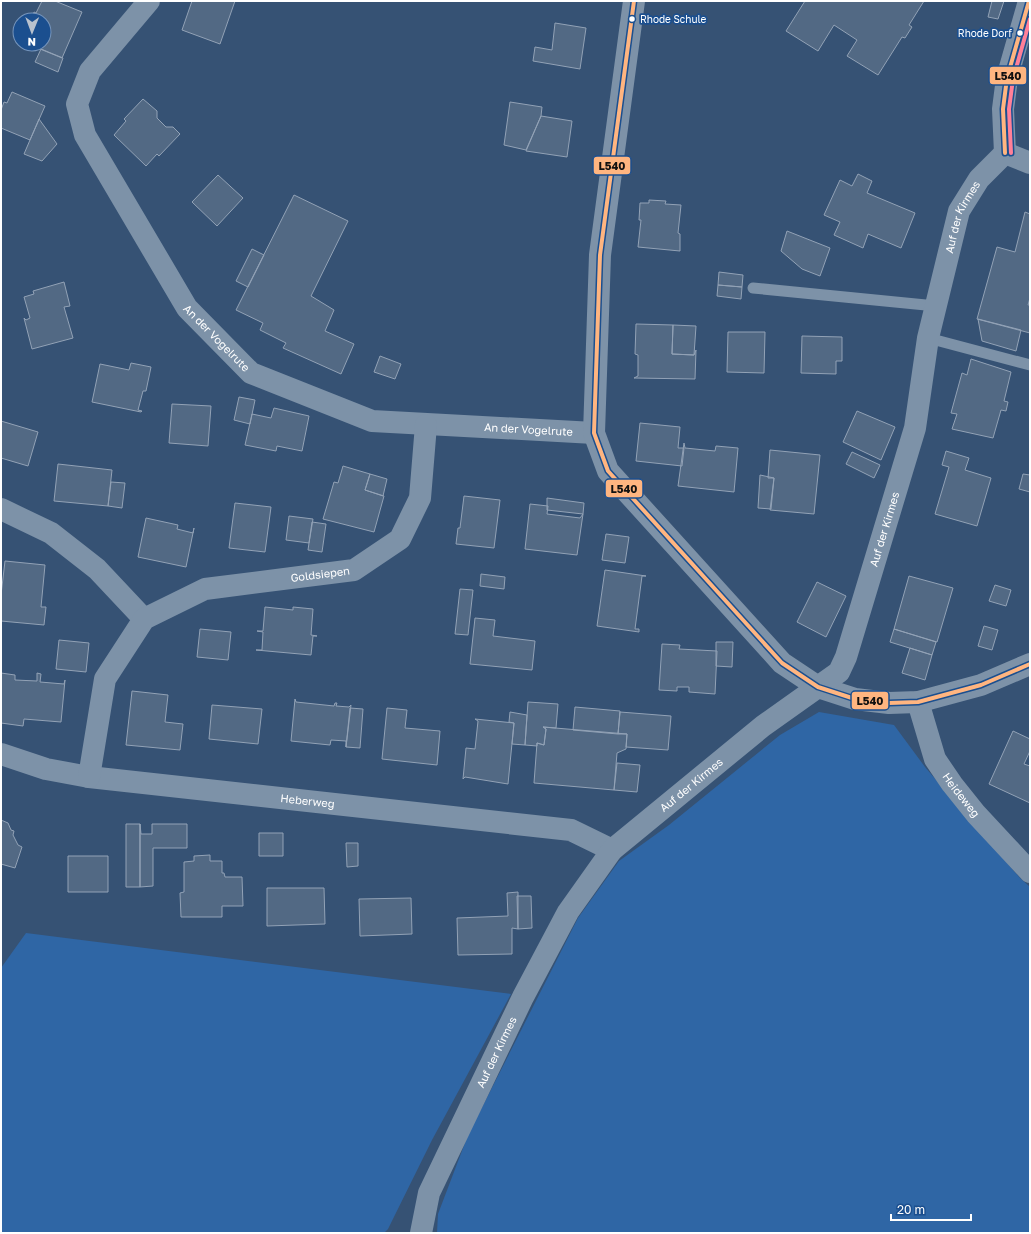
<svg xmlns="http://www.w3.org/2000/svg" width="1031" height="1234" viewBox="0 0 1031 1234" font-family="'Golos Text',sans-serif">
	<rect width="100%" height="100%" fill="#365274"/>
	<path fill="#2f66a5" d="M 819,712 L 894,725 L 925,767 L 1020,878 L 1030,887 L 1030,1233 L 437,1233 L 438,1214 L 468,1135 L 578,918 L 619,861 L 669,825 L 780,735 Z
		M 26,933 L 511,994 L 432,1140 L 388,1229 L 384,1233 L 1,1233 L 1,968 Z"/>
	<path fill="#526984" stroke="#92a2b6" d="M 42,1 L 55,1 L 82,12 L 62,58 L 28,44 L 44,44 L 44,20 L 31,20 L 34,12 L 36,13 Z
		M 192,1 L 235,1 L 220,44 L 182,30 Z
		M 805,1 L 924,1 L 909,25 L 912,27 L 905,38 L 902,37 L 878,75 L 847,56 L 857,40 L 834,25 L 818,51 L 786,31 Z
		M 992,1 L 1004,1 L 998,19 L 988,17 Z
		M 555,23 L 586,28 L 580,69 L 533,61 L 535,47 L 552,50 Z
		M 41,49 L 63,58 L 58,72 L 35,62 Z
		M 12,92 L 45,106 L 30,140 L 1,128 L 1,110 L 4,102 L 7,103 Z
		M 143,99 L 157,111 L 157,118 L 166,127 L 173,127 L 180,134 L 159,156 L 157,154 L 146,166 L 114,135 L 126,121 L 124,119 Z
		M 510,102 L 542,107 L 541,116 L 526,150 L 504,145 Z
		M 541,116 L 572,121 L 567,157 L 526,151 Z
		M 39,119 L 57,144 L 42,161 L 24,154 Z
		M 858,174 L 872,181 L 867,193 L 915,213 L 901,248 L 868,234 L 863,248 L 834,235 L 840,222 L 824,215 L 840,180 L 852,186 Z
		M 218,175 L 243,198 L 217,226 L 192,202 Z
		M 294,195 L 348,221 L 311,296 L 334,310 L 325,331 L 354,344 L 341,374 L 283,348 L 286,343 L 260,330 L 263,323 L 236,310 Z
		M 649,200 L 666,201 L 665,204 L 681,205 L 678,233 L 680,234 L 680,251 L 638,247 L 641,220 L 639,220 L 640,203 L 649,203 Z
		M 1025,212 L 1030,214 L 1030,298 L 1028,305 L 1030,305 L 1030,333 L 977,319 L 997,247 L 1015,252 Z
		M 787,231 L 830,248 L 820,276 L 802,269 L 781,251 Z
		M 252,249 L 264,255 L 248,287 L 236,281 Z
		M 719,272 L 743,275 L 742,287 L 718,285 Z
		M 64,282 L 70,306 L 64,307 L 73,338 L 32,349 L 24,318 L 26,320 L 30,318 L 24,297 L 34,294 L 33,291 Z
		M 718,285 L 742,287 L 741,299 L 717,296 Z
		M 978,319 L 1021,330 L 1016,351 L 982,341 Z
		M 636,324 L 673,325 L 672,354 L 694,355 L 696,350 L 695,379 L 634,378 L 638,376 L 638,355 L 635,354 Z
		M 673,325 L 696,326 L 694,355 L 672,354 Z
		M 728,332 L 765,332 L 764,373 L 727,372 Z
		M 802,336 L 842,337 L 842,361 L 836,361 L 836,374 L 801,373 Z
		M 380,356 L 401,364 L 395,379 L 374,372 Z
		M 971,359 L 1011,372 L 1004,401 L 1008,402 L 1006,411 L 1001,410 L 993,438 L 952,429 L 957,414 L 951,413 L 962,373 L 967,375 Z
		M 131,363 L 151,367 L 146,391 L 143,391 L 138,410 L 142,411 L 141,412 L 92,402 L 100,364 L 129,370 Z
		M 239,397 L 255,400 L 250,424 L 234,420 Z
		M 172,404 L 211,406 L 208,446 L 169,443 Z
		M 274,408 L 309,416 L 302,451 L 277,446 L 276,451 L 245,445 L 252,414 L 271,418 Z
		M 857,411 L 895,427 L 881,460 L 843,442 Z
		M 1,421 L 38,432 L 28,466 L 1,458 Z
		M 640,423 L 680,427 L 678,448 L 684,448 L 682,466 L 636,461 Z
		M 684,443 L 685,448 L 715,451 L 716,446 L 738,448 L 734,492 L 678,486 Z
		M 770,450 L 820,455 L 814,514 L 770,510 L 774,478 L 768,478 Z
		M 946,451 L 969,458 L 965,470 L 991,478 L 977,526 L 935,514 L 949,467 L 942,465 Z
		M 852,452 L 880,465 L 874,478 L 846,464 Z
		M 58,464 L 112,470 L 108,506 L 54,501 Z
		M 343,466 L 370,474 L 365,490 L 384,496 L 374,532 L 323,519 L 334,482 L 338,483 Z
		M 370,474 L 387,479 L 383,496 L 365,490 Z
		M 1023,474 L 1030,475 L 1030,492 L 1019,489 Z
		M 760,475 L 774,478 L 771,509 L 758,508 Z
		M 111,482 L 125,483 L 122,508 L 108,506 Z
		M 464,496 L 500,500 L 494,548 L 456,544 L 458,528 L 460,528 Z
		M 547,498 L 584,503 L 583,514 L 547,510 Z
		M 235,503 L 271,507 L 265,552 L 229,548 Z
		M 530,504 L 548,506 L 547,514 L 580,518 L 583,514 L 577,555 L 525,549 Z
		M 289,516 L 313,519 L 309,543 L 286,540 Z
		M 146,518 L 178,525 L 177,529 L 193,533 L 194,528 L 186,567 L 138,557 Z
		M 312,522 L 326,524 L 322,552 L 308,550 Z
		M 606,534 L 629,537 L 625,563 L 602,560 Z
		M 5,561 L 45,565 L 41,607 L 46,607 L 44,625 L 1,621 L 1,595 Z
		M 605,570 L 646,576 L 642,576 L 635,629 L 639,629 L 639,632 L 597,626 Z
		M 481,574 L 505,577 L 504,589 L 480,586 Z
		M 909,576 L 953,588 L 937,642 L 894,629 Z
		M 817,582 L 846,596 L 826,637 L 797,622 Z
		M 995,585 L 1011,590 L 1006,606 L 989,601 Z
		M 460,589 L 473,590 L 468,635 L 455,634 Z
		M 265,607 L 293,610 L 293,607 L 313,609 L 311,635 L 317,636 L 313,636 L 311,655 L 256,650 L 262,650 L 263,632 L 257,631 L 263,631 Z
		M 475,618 L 495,620 L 493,636 L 535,641 L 532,670 L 470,664 Z
		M 984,626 L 998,630 L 992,650 L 978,646 Z
		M 200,629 L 231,632 L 228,660 L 197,657 Z
		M 894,629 L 936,642 L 932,655 L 890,642 Z
		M 59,640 L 89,643 L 86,672 L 56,669 Z
		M 716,642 L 733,642 L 732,667 L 716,666 Z
		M 662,644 L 680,645 L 679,649 L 717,651 L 715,694 L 689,692 L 689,687 L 677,687 L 677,691 L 659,690 Z
		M 910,648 L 932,655 L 925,680 L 902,673 Z
		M 1,673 L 15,675 L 15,680 L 37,681 L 37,673 L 41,674 L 40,682 L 64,684 L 65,680 L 61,722 L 24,719 L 23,726 L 1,723 Z
		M 132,691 L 168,695 L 165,722 L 183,724 L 180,750 L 126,745 Z
		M 295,699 L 296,702 L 334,706 L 335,703 L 337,703 L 336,706 L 349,707 L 351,705 L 346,747 L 346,741 L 331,740 L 330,745 L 291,741 Z
		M 528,702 L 558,704 L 556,728 L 543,727 L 546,729 L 544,745 L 537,743 L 537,746 L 525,745 Z
		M 212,705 L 262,709 L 258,744 L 209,739 Z
		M 575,707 L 620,711 L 618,734 L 573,730 Z
		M 350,708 L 363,709 L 360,748 L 346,747 Z
		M 387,708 L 407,710 L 405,728 L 440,731 L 437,765 L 382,759 Z
		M 510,712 L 527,715 L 525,745 L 512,744 L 514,723 L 509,722 Z
		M 620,712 L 671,716 L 668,750 L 626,747 L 627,734 L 618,734 Z
		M 475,719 L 514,723 L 508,784 L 465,777 L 463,779 L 466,748 L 475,749 L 478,721 Z
		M 543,727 L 627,734 L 626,749 L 617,753 L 614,790 L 534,783 L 537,743 L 544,745 L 546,729 Z
		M 1013,731 L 1030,739 L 1030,751 L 1024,764 L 1030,766 L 1030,803 L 989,784 Z
		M 617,763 L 640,765 L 637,792 L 614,790 Z
		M 1,820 L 8,823 L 11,830 L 14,831 L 13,835 L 18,845 L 22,847 L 15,868 L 1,864 Z
		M 126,824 L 140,824 L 140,887 L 126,887 Z
		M 140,824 L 141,834 L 152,834 L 152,824 L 187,824 L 187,848 L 153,848 L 153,886 L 140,887 Z
		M 259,833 L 283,833 L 283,856 L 259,856 Z
		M 346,843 L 358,843 L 358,866 L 347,867 Z
		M 210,855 L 210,861 L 222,861 L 222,873 L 224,873 L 225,877 L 242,877 L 243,906 L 222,906 L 222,917 L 181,917 L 180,893 L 184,892 L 184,862 L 194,861 L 194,856 Z
		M 68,856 L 108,856 L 108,892 L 68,892 Z
		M 267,888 L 324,888 L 325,924 L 267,926 Z
		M 518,892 L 518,929 L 512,928 L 512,954 L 458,955 L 457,918 L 508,916 L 507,893 Z
		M 517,896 L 531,896 L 532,928 L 518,929 Z
		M 411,898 L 412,934 L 360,936 L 359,899 Z"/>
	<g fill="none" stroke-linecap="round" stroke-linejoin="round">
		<path stroke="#7d92a8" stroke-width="11" d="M 753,288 L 936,306
			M 928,338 L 1030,365"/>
		<g stroke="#7d92a8" stroke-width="22">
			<path id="s1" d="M 149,1 L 90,71 L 77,104 L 85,135 L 187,308 L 251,373 L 372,421 L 594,433"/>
			<path d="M 634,1 L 600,255 L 594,433 L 608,471 L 782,663 L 818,687 L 855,699 L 889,703 L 918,702 L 981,685 L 1030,664"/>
			<path d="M 1005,153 L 1003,109 L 1007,78 L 1029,1"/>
			<path d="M 1005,153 L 1030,163"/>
			<path d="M 1,509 L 51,533 L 97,569 L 144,619"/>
			<path id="s2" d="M 918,702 L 935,759 L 952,784 L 976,814 L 1030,872"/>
			<path id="s3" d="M 1,754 L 46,769 L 89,777 L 571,830 L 612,850"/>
			<path id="s4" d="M 89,777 L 105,679 L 144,619 L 205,589 L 354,570 L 400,539 L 420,498 L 426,425"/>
			<path id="s5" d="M 421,1233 L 429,1193 L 523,997 L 568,912 L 612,850 L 763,726 L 839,672 L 846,657 L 915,428 L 928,338 L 959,211 L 979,179 L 1005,153"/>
		</g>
		<g stroke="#1b4f8f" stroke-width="7">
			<path id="bus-1" d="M 634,1 L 600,255 L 594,433 L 608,471 L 782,663 L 818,687 L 855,699 L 889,703 L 918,702 L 981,685 L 1030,664
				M 1005,153 L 1003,109 L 1007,78 L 1029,1"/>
		</g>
		<g stroke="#1b4f8f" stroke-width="7">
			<path id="bus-2" d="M 1011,153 L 1009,109 L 1013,79 L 1030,19"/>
		</g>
		<use href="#bus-1" stroke="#ffb580" stroke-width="4"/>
		<use href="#bus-2" stroke="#ff8098" stroke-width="4"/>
	</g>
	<g fill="#fff" stroke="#1b4f8f" stroke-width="1.5">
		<circle cx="632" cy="19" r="3.5"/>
		<circle cx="1020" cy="33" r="3.5"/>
	</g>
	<g text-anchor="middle" stroke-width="3.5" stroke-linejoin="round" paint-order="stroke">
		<g font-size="10" fill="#fff" stroke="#1b4f8f" text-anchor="start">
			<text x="640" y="23">Rhode Schule</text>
			<text x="1012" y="37" text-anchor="end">Rhode Dorf</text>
		</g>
		<g font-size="11" fill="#fff" stroke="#1b4f8f">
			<text dy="4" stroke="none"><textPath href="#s5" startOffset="1192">Auf der Kirmes</textPath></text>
			<text dy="4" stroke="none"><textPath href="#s1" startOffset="402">An der Vogelrute</textPath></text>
			<text dy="4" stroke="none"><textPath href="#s1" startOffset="738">An der Vogelrute</textPath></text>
			<text dy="4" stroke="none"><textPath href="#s5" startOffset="869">Auf der Kirmes</textPath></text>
			<text dy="4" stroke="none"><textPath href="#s4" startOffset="355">Goldsiepen</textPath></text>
			<text dy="4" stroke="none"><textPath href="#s5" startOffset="533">Auf der Kirmes</textPath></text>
			<text dy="4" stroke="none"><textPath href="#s2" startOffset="104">Heideweg</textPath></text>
			<text dy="4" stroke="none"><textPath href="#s3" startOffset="311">Heberweg</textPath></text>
			<text dy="4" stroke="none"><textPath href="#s5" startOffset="197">Auf der Kirmes</textPath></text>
		</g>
	</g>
	<g stroke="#1b4f8f" stroke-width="1.5">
		<rect x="989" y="66" width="38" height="19" rx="4" fill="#ffb580"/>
		<rect x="593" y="156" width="38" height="19" rx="4" fill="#ffb580"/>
		<rect x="605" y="479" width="38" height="19" rx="4" fill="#ffb580"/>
		<rect x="851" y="691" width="38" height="19" rx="4" fill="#ffb580"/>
	</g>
	<g font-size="11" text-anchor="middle" font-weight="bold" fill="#111">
		<text x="1008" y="80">L540</text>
		<text x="612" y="170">L540</text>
		<text x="624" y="493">L540</text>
		<text x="870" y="705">L540</text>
	</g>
	<rect width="1031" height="1234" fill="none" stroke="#ffffff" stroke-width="4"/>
	<g transform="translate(32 32) rotate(181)"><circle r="19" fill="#1b4f8f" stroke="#7695bc"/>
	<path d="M0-3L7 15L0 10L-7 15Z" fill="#b9c2ce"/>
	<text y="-6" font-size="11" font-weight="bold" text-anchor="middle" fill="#ffffff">N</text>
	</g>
	<path d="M891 1214v6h80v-6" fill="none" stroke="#ffffff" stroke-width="2"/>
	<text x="897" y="1214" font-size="12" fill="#ffffff" stroke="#1b4f8f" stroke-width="3" paint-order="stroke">20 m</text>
</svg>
